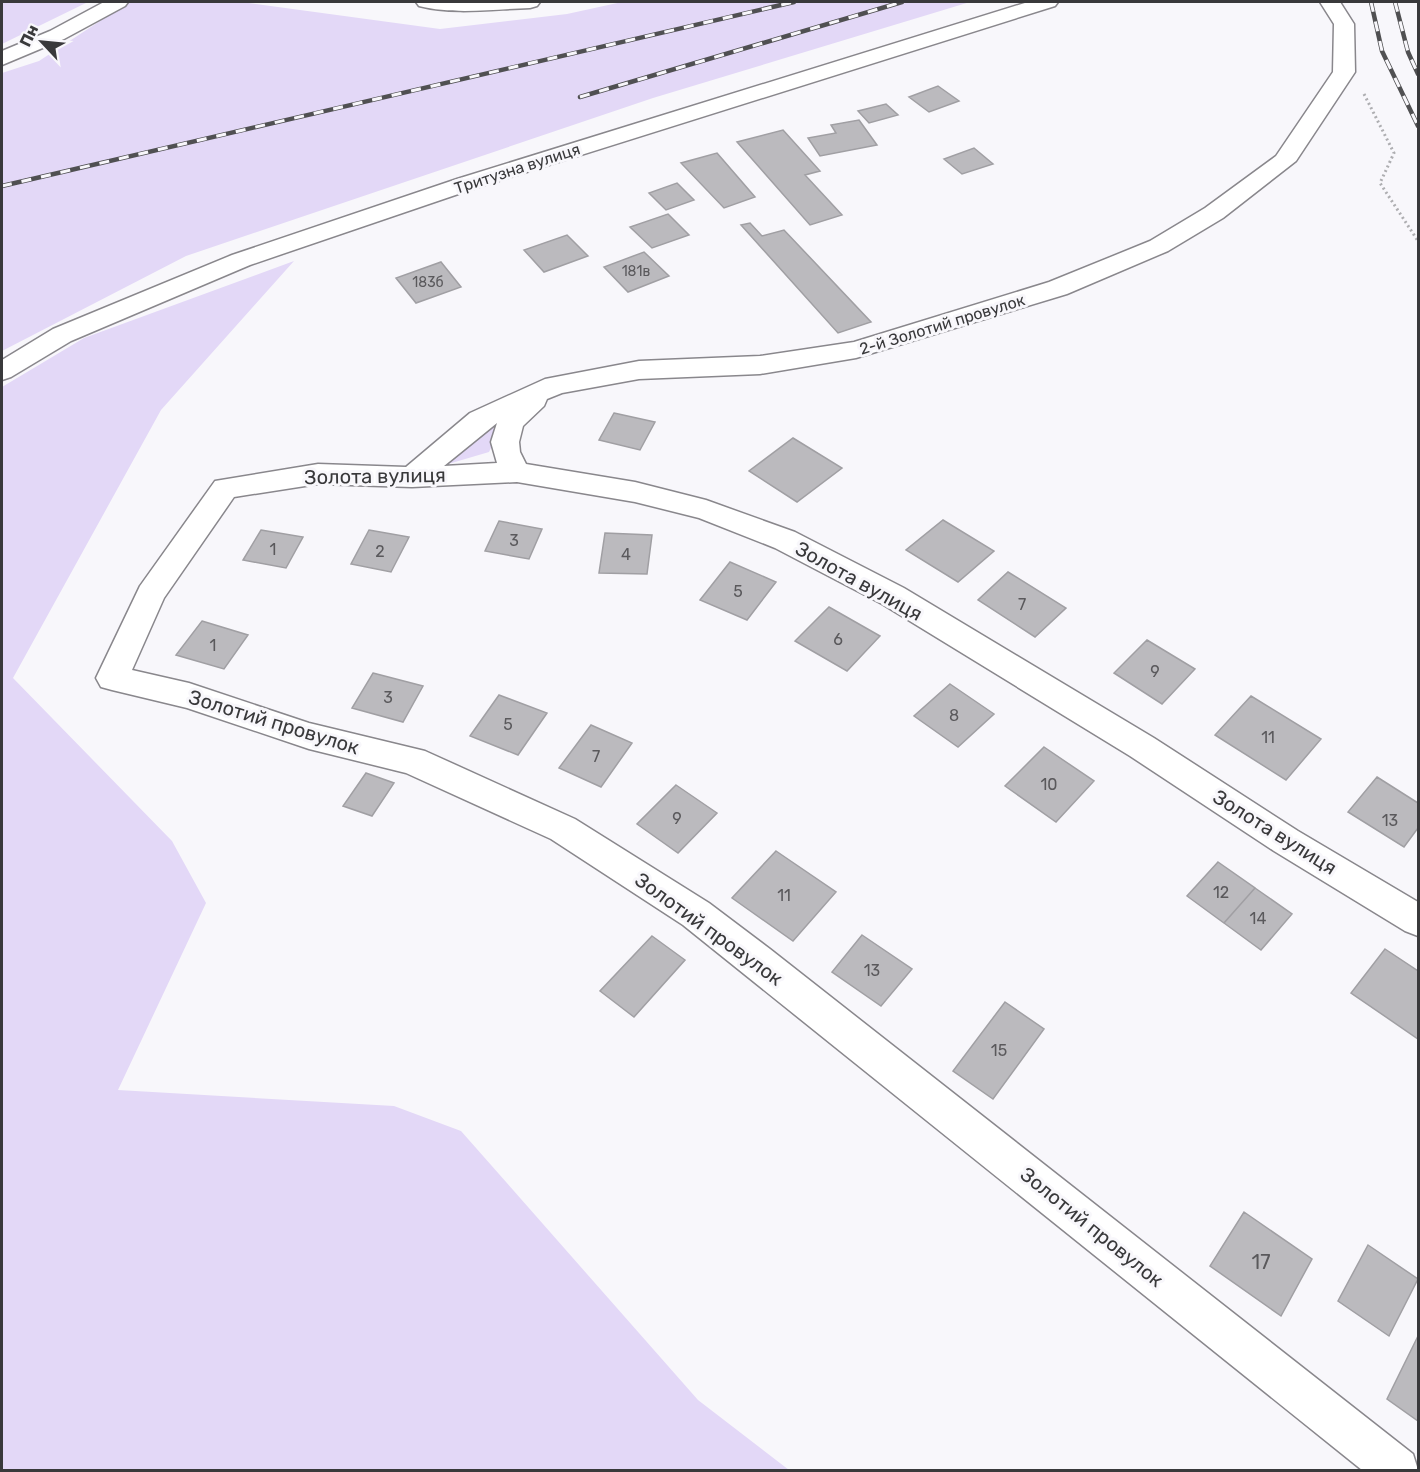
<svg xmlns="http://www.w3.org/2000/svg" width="1420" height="1472" viewBox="0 0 1420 1472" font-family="Rubik,sans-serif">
	<rect width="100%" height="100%" fill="#f8f7fb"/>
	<path fill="#e3d8f7" d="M 2,2 L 88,2 L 2,44 Z
		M 129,2 L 242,2 L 440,29 L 567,14 L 622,2 L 970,2 L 653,98 L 186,256 L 2,351 L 2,73 L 39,61 Z
		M 294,261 L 161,410 L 13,678 L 172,841 L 206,903 L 118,1090 L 394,1106 L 461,1131 L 698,1400 L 789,1470 L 2,1470 L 2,387 L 84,338 Z
		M 508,413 L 489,452 L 438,467 Z"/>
	<path fill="#bbbabe" stroke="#a09fa3" stroke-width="1.5" d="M 938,86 L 959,101 L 929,112 L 909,97 Z
		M 886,104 L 898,115 L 869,123 L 858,111 Z
		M 859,120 L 877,145 L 820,156 L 808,138 L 836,133 L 831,125 Z
		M 783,130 L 820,171 L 805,175 L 842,215 L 810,225 L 737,142 Z
		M 974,148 L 993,164 L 962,174 L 944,159 Z
		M 717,153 L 755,197 L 724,208 L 681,163 Z
		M 677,183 L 694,200 L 666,210 L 649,193 Z
		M 668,214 L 689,235 L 652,248 L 630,227 Z
		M 750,223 L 762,236 L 784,230 L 871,322 L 838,333 L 741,225 Z
		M 567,235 L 588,256 L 544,272 L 524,250 Z
		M 644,252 L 669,276 L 628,292 L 604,267 Z
		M 441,262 L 461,287 L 416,303 L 396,278 Z
		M 614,413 L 655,422 L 640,450 L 599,440 Z
		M 793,438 L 842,468 L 797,502 L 749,471 Z
		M 943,520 L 994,551 L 958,582 L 906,550 Z
		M 499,521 L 542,529 L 529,559 L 485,551 Z
		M 261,530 L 303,537 L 286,568 L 243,560 Z
		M 369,530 L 409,537 L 391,572 L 351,564 Z
		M 605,533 L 652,535 L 647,574 L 599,573 Z
		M 730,562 L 776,582 L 747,620 L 700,600 Z
		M 1008,572 L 1066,608 L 1035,637 L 978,600 Z
		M 829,607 L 880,636 L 847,671 L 795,641 Z
		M 202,621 L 248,635 L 224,669 L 176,655 Z
		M 1147,640 L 1195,669 L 1162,704 L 1114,673 Z
		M 373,673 L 423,686 L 403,722 L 352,708 Z
		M 950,684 L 994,714 L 958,747 L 914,716 Z
		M 499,695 L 547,713 L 518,755 L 470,736 Z
		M 1251,696 L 1321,739 L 1286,780 L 1215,735 Z
		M 591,725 L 632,743 L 601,787 L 559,768 Z
		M 1044,747 L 1094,781 L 1056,822 L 1005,786 Z
		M 366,773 L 394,783 L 372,816 L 343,806 Z
		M 1377,777 L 1418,803 L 1418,828 L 1404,847 L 1348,812 Z
		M 676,785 L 717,813 L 678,853 L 637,824 Z
		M 776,851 L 836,892 L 793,941 L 732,898 Z
		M 1218,862 L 1255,888 L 1224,923 L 1187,896 Z
		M 1255,888 L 1292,914 L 1261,950 L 1224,923 Z
		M 862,935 L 912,969 L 881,1006 L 832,972 Z
		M 652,936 L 685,960 L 634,1017 L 600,991 Z
		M 1385,949 L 1418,971 L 1418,1039 L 1351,993 Z
		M 1005,1002 L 1044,1029 L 993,1099 L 953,1071 Z
		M 1244,1212 L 1312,1259 L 1281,1316 L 1210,1266 Z
		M 1368,1245 L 1418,1279 L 1389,1336 L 1338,1301 Z
		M 1418,1336 L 1418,1421 L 1387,1399 Z"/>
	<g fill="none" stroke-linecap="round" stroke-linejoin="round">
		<g stroke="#89878c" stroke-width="3">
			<path id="minor" d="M 416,2 L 540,2 L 537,6 L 530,8 C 494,9 454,15 419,6 Z
				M 1320,2 L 1340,2 L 1354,24 L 1355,72 L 1296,161 L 1223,218 L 1168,251 L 1067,294 L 856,358 L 760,374 L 639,379 L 562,393 L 547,399 L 544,406 L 523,426 L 519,442 L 520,452 L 526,464 L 635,482 L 706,500 L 795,532 L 904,588 L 1154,738 L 1298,831 L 1418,902 L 1418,936 L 1405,931 L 1274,851 L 1130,756 L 882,604 L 775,548 L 699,518 L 635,502 L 517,482 L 412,487 L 318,484 L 234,497 L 164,598 L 132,670 L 189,683 L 309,723 L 425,751 L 575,819 L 709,903 L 770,949 L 1413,1454 L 1418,1470 L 1362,1470 L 683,925 L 551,839 L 406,773 L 309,749 L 187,708 L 112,690 L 101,687 L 96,678 L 140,586 L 215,481 L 318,464 L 406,467 L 470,413 L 545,379 L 639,361 L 760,356 L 854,342 L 1049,282 L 1150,241 L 1205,208 L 1276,156 L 1333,72 L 1334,24 ZM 497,423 L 491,442 L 497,463 L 444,466 Z"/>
		</g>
		<g stroke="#89878c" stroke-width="3">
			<path id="tertiary" d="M 104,2 L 128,2 L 125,6 L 64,39 L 2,65 L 2,51 L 50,31 Z
				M 1028,2 L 1058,2 L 1055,6 L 473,189 L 250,265 L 71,341 L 11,377 L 2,380 L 2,360 L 53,329 L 232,255 L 457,179 Z"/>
		</g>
		<path stroke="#aeaeb1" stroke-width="3" stroke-dasharray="2 3" stroke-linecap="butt" d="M 1364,94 L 1394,153 L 1380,183 L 1418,241"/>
		<use href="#minor" fill="#fff" fill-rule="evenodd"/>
		<use href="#tertiary" fill="#fff" fill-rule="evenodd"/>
		<g stroke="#505052" stroke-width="4.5">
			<path id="rail" d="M 1371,2 L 1382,51 L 1418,126
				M 1395,2 L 1408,52 L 1418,74
				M 580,97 L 902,2
				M 2,186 L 794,2"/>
		</g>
		<use href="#rail" stroke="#f8f7fb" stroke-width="3" stroke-dasharray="10" stroke-linecap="butt"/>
	</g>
	<g text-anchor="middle" stroke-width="6" stroke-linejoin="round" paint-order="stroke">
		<g font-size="14" fill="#5a595c">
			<text x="636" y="276">181в</text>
			<text x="428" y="287">183б</text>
		</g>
		<g font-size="16" fill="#39393b" stroke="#f8f7fb">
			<text transform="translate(517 168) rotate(-18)" y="6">Тритузна вулиця</text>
			<text transform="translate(942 324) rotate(-17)" y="6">2-й Золотий провулок</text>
		</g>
		<g font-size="16" fill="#5a595c">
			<text x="514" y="546">3</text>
			<text x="273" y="555">1</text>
			<text x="380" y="557">2</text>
			<text x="626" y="560">4</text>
			<text x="738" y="597">5</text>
			<text x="1022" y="610">7</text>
			<text x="838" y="645">6</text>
			<text x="213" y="651">1</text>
			<text x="1155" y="677">9</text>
			<text x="388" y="703">3</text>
			<text x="954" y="721">8</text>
			<text x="508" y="730">5</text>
			<text x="1268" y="743">11</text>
			<text x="596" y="762">7</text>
			<text x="1049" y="790">10</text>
			<text x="677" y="824">9</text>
			<text x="1390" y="826">13</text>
			<text x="1221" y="898">12</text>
			<text x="784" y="901">11</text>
			<text x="1258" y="924">14</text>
			<text x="872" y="976">13</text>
			<text x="999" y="1056">15</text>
		</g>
		<g font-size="20" fill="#39393b" stroke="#f8f7fb">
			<text transform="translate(375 476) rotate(-1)" y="7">Золота вулиця</text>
			<text transform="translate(859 581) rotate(29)" y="7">Золота вулиця</text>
			<text transform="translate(274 722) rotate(17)" y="7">Золотий провулок</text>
			<text transform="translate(1275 832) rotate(32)" y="7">Золота вулиця</text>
			<text transform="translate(709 929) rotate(36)" y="7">Золотий провулок</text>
			<text transform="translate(1092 1227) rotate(39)" y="7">Золотий провулок</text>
		</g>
		<g font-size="20" fill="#5a595c">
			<text x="1261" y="1269">17</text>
		</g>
	</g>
	<rect width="1420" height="1472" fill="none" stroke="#39393b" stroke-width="6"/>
	<g transform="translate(42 42) rotate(296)" stroke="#f8f7fb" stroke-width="4.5" paint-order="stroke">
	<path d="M0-4.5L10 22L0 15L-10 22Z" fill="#39393b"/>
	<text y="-9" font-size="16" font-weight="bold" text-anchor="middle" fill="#39393b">Пн</text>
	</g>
</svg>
